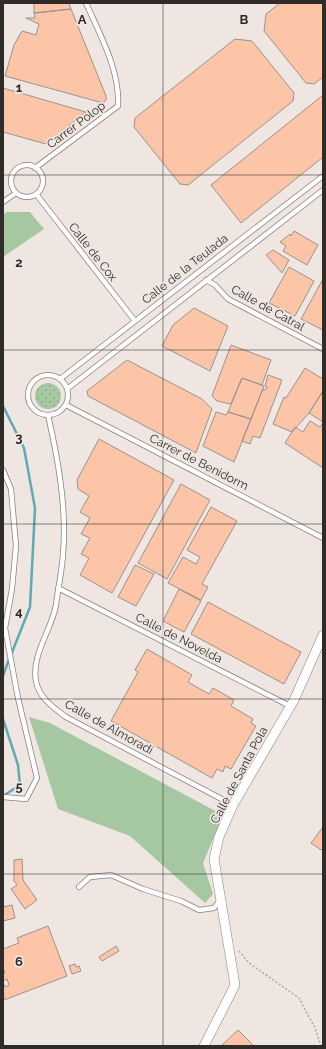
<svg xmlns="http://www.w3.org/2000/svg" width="326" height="1049" viewBox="0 0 326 1049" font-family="Raleway,sans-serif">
	<defs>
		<pattern id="grass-dots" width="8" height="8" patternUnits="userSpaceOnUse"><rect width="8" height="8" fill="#a5c8a3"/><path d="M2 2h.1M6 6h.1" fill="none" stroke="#8eac8c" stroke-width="1.8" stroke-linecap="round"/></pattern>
	</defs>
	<rect width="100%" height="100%" fill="#efe6e1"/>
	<path fill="url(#grass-dots)" d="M35 396a13 13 0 1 1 26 0a13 13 0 1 1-26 0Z"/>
	<path fill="#a5c8a3" d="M 7,212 L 30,212 L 44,229 L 3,257 L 3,215 Z
		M 29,717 L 50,723 L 223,815 L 203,863 L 213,894 L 205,903 L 130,836 L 58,809 Z"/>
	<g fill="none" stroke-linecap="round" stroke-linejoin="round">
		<path stroke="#5eaab5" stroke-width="2.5" d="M 3,406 L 24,448 L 35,508 L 30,607 L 11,655
			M 3,676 L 9,659
			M 3,719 L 18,765 L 20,785 L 3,796"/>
	</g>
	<path fill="#fdc5a7" stroke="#9a928e" d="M 34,3 L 69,3 L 71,9 L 34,13 Z
		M 280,3 L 323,3 L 323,77 L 314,84 L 306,83 L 264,31 L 266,14 Z
		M 71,9 L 106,96 L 106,100 L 103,103 L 5,76 L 14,45 L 22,31 L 36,35 L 39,24 L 26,18 L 35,18 L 34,13 Z
		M 235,39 L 252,41 L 294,93 L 293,101 L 188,185 L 180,184 L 134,127 L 135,118 Z
		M 3,88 L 86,112 L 46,144 L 3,132 Z
		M 323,95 L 323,157 L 241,223 L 211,185 Z
		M 294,231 L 318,245 L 307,265 L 283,251 L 286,246 L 280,242 L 290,234 L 291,236 Z
		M 273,250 L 289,260 L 282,273 L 266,255 Z
		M 289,267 L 314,281 L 295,316 L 269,303 Z
		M 323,279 L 323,330 L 301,319 Z
		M 194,308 L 228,326 L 210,371 L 162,346 L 173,325 Z
		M 231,345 L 271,360 L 262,385 L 242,378 L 231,404 L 217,401 L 212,396 Z
		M 127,360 L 202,399 L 212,409 L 196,453 L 88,396 L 87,391 Z
		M 305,368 L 323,379 L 323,391 L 309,413 L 292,432 L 273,424 L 284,397 L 286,398 Z
		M 268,375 L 282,380 L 260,438 L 253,436 L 250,444 L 242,441 L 263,389 L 265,390 L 267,387 L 265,386 Z
		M 242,378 L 264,386 L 251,419 L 228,412 Z
		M 323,391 L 323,422 L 309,413 Z
		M 216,412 L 226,415 L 228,412 L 251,419 L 234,462 L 203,446 Z
		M 310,421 L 320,427 L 323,423 L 323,468 L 285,443 L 295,427 L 303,432 Z
		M 99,439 L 174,480 L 112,593 L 80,575 L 89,558 L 81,554 L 90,538 L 81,534 L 90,518 L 80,512 L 89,496 L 78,489 L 77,480 Z
		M 181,484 L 210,500 L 167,579 L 138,563 Z
		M 211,507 L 237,521 L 202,584 L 208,587 L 201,600 L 168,583 L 183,557 L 196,564 L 200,557 L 187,550 Z
		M 135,565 L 154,574 L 136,606 L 118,597 Z
		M 179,589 L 201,601 L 184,632 L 163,621 Z
		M 208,602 L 301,652 L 284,684 L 191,634 Z
		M 147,649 L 192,675 L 188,682 L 209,694 L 213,688 L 234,700 L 231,706 L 253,719 L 251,723 L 256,726 L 231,769 L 225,766 L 223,772 L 217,769 L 212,778 L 111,721 L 138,672 L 135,670 Z
		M 323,827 L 323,848 L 321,850 L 311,843 Z
		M 22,859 L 23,880 L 37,900 L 25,909 L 11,889 L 17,885 L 14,881 L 14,860 Z
		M 12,905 L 15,918 L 3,921 L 3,907 Z
		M 48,926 L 67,976 L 4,1000 L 3,982 L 5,987 L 9,985 L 7,979 L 3,981 L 3,974 L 5,973 L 3,968 L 3,949 L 19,943 L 17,938 Z
		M 116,946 L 119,951 L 102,961 L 99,957 Z
		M 75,964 L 76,967 L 79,966 L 81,971 L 72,974 L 69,966 Z
		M 238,1030 L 254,1046 L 221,1046 Z"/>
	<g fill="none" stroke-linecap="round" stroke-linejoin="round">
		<g stroke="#88807c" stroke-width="6">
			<path id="lane" d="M11 181a16 16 0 1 1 32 0a16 16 0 1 1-32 0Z
				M 35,168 L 118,106 C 120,70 100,35 86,3
				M 36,194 L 135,321
				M 3,202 L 16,193
				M 206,280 L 215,285 L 228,299 L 323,349
				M28 395a20 20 0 1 1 40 0a20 20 0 1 1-40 0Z
				M 60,379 L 323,176
				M 67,389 L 323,190
				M 66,405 L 323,538
				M 48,415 C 58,459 67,508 63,554 C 62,571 58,588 56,605 C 52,629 31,655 36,681 C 39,698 53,707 66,717 L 233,805
				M 3,470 L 11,489 L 16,546 L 12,589 L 5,628 L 18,698 L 37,778 L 26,799 L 3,797
				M 58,588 L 290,706
				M 79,887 L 90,877 L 111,875 L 143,889 L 181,901 L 199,910 L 214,908 L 220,900"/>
		</g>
		<g stroke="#88807c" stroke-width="10">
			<path id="street" d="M 204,1046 L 235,985 L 214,859 L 219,837 L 233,805 L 294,700 L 323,635"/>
		</g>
		<path stroke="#ada6a2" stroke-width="1.5" stroke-dasharray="2 2" stroke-linecap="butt" d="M 239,951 L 249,963 L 299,998 L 315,1028 L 321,1046"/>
		<use href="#lane" stroke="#fff" stroke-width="4.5"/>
		<use href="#street" stroke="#fff" stroke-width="9"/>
	</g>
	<path fill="none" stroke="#2e2b29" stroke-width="1" stroke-opacity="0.55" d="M 163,3 L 163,1046M 3,175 L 323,175M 3,350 L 323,350M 3,524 L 323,524M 3,699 L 323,699M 3,874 L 323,874"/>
	<g text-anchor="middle" stroke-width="3.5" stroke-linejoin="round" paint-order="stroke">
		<g font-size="12" fill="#2e2b29" stroke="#efe6e1">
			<text transform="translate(76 125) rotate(-37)" y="4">Carrer Polop</text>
			<text transform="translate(93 252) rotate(52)" y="4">Calle de Cox</text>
			<text transform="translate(185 269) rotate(-38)" y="4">Calle de la Teulada</text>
			<text transform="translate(268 308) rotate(29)" y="4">Calle de Catral</text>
			<text transform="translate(199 462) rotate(27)" y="4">Carrer de Benidorm</text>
			<text transform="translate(179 638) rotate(27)" y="4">Calle de Novelda</text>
			<text transform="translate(109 727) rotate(29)" y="4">Calle de Almoradí</text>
			<text transform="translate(239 775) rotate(-62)" y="4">Calle de Santa Pola</text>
		</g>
	</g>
	<g font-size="13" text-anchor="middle" font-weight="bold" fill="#2e2b29" stroke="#efe6e1" stroke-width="3.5" stroke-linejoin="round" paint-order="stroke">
		<text x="82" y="24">A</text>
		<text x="244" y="24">B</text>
		<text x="19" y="92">1</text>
		<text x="19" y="267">2</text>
		<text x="19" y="442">3</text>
		<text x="19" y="616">4</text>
		<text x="19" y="791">5</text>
		<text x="19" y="966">6</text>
	</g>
	<rect width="326" height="1049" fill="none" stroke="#2e2b29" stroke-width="8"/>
</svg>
